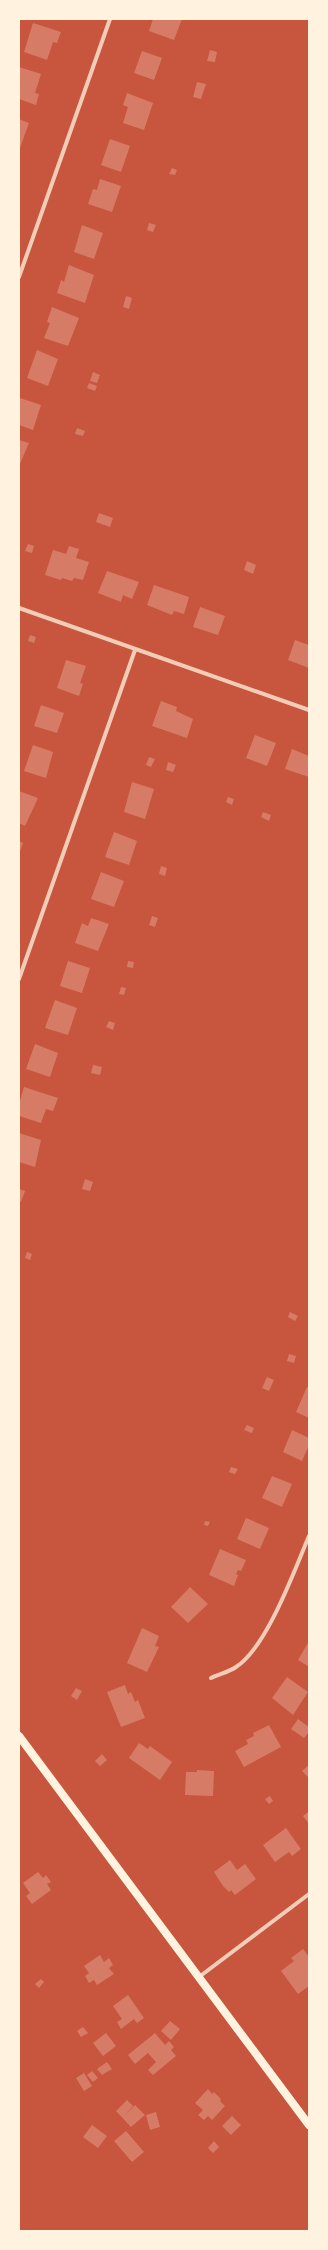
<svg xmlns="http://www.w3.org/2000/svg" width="328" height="2250" viewBox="0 0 328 2250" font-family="'Zilla Slab',serif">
	<rect width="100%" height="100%" fill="#c8553d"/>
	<path fill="#d67c66" d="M 153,19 L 182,19 L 174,40 L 149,31 Z
		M 33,23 L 61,32 L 57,43 L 53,42 L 47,60 L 24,52 Z
		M 210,50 L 217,52 L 215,62 L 207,61 Z
		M 142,51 L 162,58 L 154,80 L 134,73 Z
		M 19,67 L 41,74 L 35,93 L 39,94 L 36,105 L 19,99 Z
		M 197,82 L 206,84 L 201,99 L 193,97 Z
		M 127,93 L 153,103 L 144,130 L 123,123 L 128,107 L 123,105 Z
		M 19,119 L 29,123 L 20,148 L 19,148 Z
		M 110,139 L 130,146 L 121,172 L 101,165 Z
		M 172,168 L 177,170 L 175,175 L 169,174 Z
		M 100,179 L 121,186 L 112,212 L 88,204 L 93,189 L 97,190 Z
		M 149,223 L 156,225 L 153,232 L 147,230 Z
		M 82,225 L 103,233 L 94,259 L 74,252 Z
		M 69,265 L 94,275 L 85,303 L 57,293 L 61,280 L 64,282 Z
		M 126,296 L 132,298 L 129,309 L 123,307 Z
		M 52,307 L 79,318 L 68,346 L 44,338 L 50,323 L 47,322 Z
		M 37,350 L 58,359 L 48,386 L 27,378 Z
		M 93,372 L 100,375 L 97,383 L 90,381 Z
		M 89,383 L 97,386 L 95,391 L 87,388 Z
		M 20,398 L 41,405 L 33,430 L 19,425 Z
		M 77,428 L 85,431 L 83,436 L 75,434 Z
		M 19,440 L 29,443 L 19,466 Z
		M 99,513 L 113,518 L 110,527 L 96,522 Z
		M 28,544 L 34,546 L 32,553 L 25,551 Z
		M 69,546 L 79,549 L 76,558 L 89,562 L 83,580 L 74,578 L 72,581 L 62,578 L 61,580 L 45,575 L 53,550 L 66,554 Z
		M 247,561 L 256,565 L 253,574 L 244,570 Z
		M 107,571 L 139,582 L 132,599 L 123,595 L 121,602 L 98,593 Z
		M 154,585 L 189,597 L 184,614 L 174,611 L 172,615 L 147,605 Z
		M 200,607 L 225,616 L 218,635 L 193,627 Z
		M 30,635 L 36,637 L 34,643 L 28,641 Z
		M 295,640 L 309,645 L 309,668 L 288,660 Z
		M 66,660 L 86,666 L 80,683 L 83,684 L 79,696 L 57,688 Z
		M 161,701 L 177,707 L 176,711 L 193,719 L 187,738 L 152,726 Z
		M 41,705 L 64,713 L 57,733 L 34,726 Z
		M 255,735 L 276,743 L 267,766 L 246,758 Z
		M 33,745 L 53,752 L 46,778 L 24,771 Z
		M 292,749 L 309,756 L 309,777 L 285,769 Z
		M 149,757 L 155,759 L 151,767 L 146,765 Z
		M 168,762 L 176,765 L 173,772 L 166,770 Z
		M 132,782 L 154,789 L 145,819 L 124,812 Z
		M 19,791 L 38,798 L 25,826 L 19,823 Z
		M 228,797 L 234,799 L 232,805 L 226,802 Z
		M 263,812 L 271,815 L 269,821 L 261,817 Z
		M 114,832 L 137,841 L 129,865 L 105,857 Z
		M 19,841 L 23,843 L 19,854 Z
		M 161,866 L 167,868 L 165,876 L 159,874 Z
		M 101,872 L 124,881 L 114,907 L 91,899 Z
		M 152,916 L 158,918 L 155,927 L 149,925 Z
		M 91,918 L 109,924 L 98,951 L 75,943 L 82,923 L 88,926 Z
		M 68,961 L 90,968 L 82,993 L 60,986 Z
		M 128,961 L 134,962 L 133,968 L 127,967 Z
		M 121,987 L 126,988 L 124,995 L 119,994 Z
		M 55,1000 L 77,1008 L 68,1035 L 45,1028 Z
		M 109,1021 L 115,1023 L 113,1030 L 106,1027 Z
		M 35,1044 L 58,1053 L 50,1077 L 26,1069 Z
		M 93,1065 L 102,1067 L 100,1075 L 91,1073 Z
		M 24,1087 L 58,1098 L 53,1111 L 46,1109 L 41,1123 L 19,1116 L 19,1104 Z
		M 19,1133 L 41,1140 L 35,1167 L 19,1162 Z
		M 85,1179 L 93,1182 L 90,1191 L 82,1189 Z
		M 19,1189 L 25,1191 L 21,1202 L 19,1201 Z
		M 27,1252 L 32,1254 L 30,1260 L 25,1258 Z
		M 290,1312 L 298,1316 L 295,1321 L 288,1317 Z
		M 289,1354 L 296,1356 L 294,1363 L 287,1361 Z
		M 267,1377 L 274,1380 L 269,1391 L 262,1388 Z
		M 307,1387 L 309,1388 L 309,1418 L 296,1412 Z
		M 247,1425 L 254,1428 L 252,1433 L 244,1430 Z
		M 292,1430 L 309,1438 L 309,1445 L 302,1461 L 283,1452 Z
		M 231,1467 L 238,1469 L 235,1474 L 229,1472 Z
		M 272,1476 L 292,1484 L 282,1507 L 262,1498 Z
		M 246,1518 L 269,1528 L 260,1549 L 237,1539 Z
		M 205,1521 L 210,1522 L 208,1526 L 204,1525 Z
		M 220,1549 L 246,1560 L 241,1571 L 238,1570 L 236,1574 L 238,1575 L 234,1586 L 209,1575 Z
		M 190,1587 L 208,1604 L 188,1623 L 171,1607 Z
		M 142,1628 L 159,1636 L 155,1646 L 159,1647 L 147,1672 L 127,1663 Z
		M 309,1641 L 309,1667 L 298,1660 Z
		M 287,1677 L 308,1692 L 293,1715 L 272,1698 Z
		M 125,1685 L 128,1694 L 131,1692 L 135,1702 L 138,1700 L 145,1718 L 121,1727 L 107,1692 Z
		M 76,1688 L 82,1691 L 77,1700 L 71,1696 Z
		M 298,1719 L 309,1727 L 309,1732 L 304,1738 L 291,1729 Z
		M 269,1725 L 281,1747 L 244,1767 L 235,1751 L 248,1744 L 246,1740 L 254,1736 L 253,1733 Z
		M 139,1743 L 148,1749 L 150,1746 L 172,1762 L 160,1780 L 129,1758 Z
		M 102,1754 L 107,1760 L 100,1766 L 95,1761 Z
		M 309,1765 L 309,1778 L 302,1771 Z
		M 197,1770 L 214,1771 L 213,1796 L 185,1795 L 186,1772 L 197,1772 Z
		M 270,1796 L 273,1801 L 269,1804 L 265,1799 Z
		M 309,1811 L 309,1824 L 303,1816 Z
		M 286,1828 L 301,1849 L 292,1856 L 289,1852 L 275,1862 L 263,1845 Z
		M 230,1860 L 237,1870 L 245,1864 L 256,1879 L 235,1895 L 231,1890 L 229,1892 L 223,1886 L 214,1872 Z
		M 38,1872 L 43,1878 L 46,1875 L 51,1882 L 47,1884 L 51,1890 L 32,1904 L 26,1896 L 30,1893 L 23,1883 Z
		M 303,1949 L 309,1957 L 309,1986 L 298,1994 L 281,1971 L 294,1961 L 291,1958 Z
		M 100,1955 L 104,1962 L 109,1958 L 113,1965 L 109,1968 L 114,1974 L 97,1985 L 94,1980 L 89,1983 L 85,1976 L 89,1973 L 84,1966 Z
		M 41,1979 L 44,1982 L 39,1988 L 35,1984 Z
		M 128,1995 L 144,2018 L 137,2023 L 134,2019 L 121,2029 L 117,2022 L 122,2019 L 113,2006 Z
		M 170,2021 L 180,2029 L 171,2040 L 161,2031 Z
		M 83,2027 L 88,2033 L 81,2037 L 77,2031 Z
		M 106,2033 L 116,2046 L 103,2056 L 93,2043 Z
		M 155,2033 L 165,2045 L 169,2041 L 174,2047 L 171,2050 L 176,2056 L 153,2075 L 148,2070 L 156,2062 L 148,2053 L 135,2064 L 128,2055 Z
		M 107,2062 L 112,2069 L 102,2075 L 97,2069 Z
		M 92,2071 L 98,2078 L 93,2082 L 87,2075 Z
		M 84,2073 L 92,2086 L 84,2091 L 76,2078 Z
		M 208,2089 L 212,2094 L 214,2092 L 221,2099 L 220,2101 L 225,2106 L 212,2120 L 208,2116 L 204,2120 L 198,2115 L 203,2110 L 195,2103 Z
		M 127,2100 L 133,2106 L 125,2115 L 135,2105 L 145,2115 L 131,2127 L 116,2111 Z
		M 156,2112 L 160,2127 L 150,2130 L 146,2115 Z
		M 232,2116 L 241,2125 L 231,2135 L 222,2126 Z
		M 92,2125 L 107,2136 L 98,2148 L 83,2137 Z
		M 126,2131 L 144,2152 L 132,2162 L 114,2141 Z
		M 214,2141 L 219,2147 L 213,2153 L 208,2148 Z"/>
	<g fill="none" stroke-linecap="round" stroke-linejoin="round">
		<path stroke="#f1ccb7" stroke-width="4" d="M 19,277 L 110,19
			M 19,608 L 309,710
			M 19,979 L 135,650
			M 211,1678 C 219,1674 229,1672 236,1667 C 267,1647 294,1571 309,1536
			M 199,1977 L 309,1894"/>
		<path stroke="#fff3e0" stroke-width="8" d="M 19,1736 L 309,2125"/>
	</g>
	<rect width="328" height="2250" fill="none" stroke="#fff3e0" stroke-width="40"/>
</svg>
